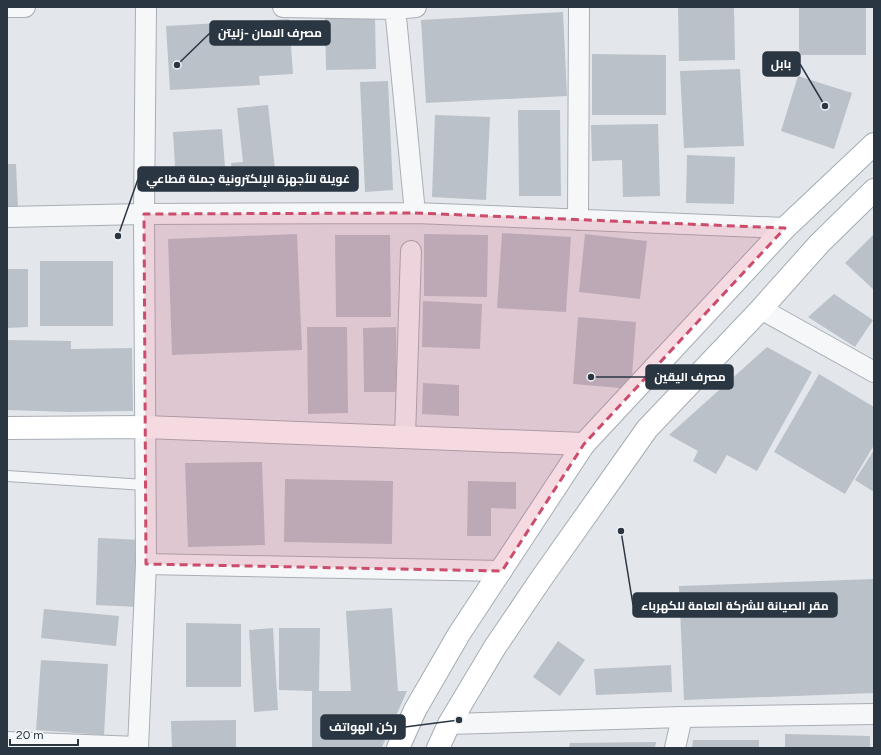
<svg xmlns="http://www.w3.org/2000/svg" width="881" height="755" viewBox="0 0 881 755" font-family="Figtree,Cairo,sans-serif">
	<rect width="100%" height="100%" fill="#e3e7eb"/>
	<path fill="#bac1c8" d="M 678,7 L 734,7 L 735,60 L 679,61 Z
		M 799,7 L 866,7 L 866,55 L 799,55 Z
		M 563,12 L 567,96 L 426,103 L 421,20 Z
		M 325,17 L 375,17 L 376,69 L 326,70 Z
		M 289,19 L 293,74 L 259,76 L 260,85 L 170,90 L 166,26 Z
		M 592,54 L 666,55 L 666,115 L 592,115 Z
		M 740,69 L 744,146 L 684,148 L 680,71 Z
		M 798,76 L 852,93 L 834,149 L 781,131 Z
		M 388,81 L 393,190 L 365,192 L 360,82 Z
		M 268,105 L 276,179 L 233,183 L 231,163 L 243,162 L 237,108 Z
		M 518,110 L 560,110 L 561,196 L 519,196 Z
		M 435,115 L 490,117 L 486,200 L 432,197 Z
		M 658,124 L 660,196 L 623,197 L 622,160 L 592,161 L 591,125 Z
		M 222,129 L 226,180 L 176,183 L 173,132 Z
		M 687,155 L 735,157 L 734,204 L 686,203 Z
		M 7,164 L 16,164 L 18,208 L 7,208 Z
		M 502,233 L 571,237 L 566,312 L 497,308 Z
		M 297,234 L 302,350 L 172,355 L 168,239 Z
		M 424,234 L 488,235 L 487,297 L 424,296 Z
		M 585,234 L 647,241 L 640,299 L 579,292 Z
		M 874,234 L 874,290 L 845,263 Z
		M 335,235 L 390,235 L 391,317 L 336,317 Z
		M 40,261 L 113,261 L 113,326 L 40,326 Z
		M 7,269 L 28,269 L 28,327 L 7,328 Z
		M 834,294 L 873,320 L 855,347 L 808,317 Z
		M 423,301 L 482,304 L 480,349 L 422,347 Z
		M 578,317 L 636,322 L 631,389 L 573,384 Z
		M 307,327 L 347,327 L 348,413 L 308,414 Z
		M 396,327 L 397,392 L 364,392 L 363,328 Z
		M 7,340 L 71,341 L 71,349 L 132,348 L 133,411 L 70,412 L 7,410 Z
		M 767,347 L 812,372 L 757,471 L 727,455 L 716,474 L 693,461 L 698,451 L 669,435 Z
		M 819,374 L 874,407 L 874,445 L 845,494 L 774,452 Z
		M 423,383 L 459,385 L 459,416 L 422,414 Z
		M 874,450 L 874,492 L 855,480 Z
		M 262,462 L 265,545 L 188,547 L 185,463 Z
		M 285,479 L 393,481 L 392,544 L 284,542 Z
		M 468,481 L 516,482 L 516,509 L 491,508 L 491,536 L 467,536 Z
		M 98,538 L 142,540 L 139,607 L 96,605 Z
		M 874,579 L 874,693 L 684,700 L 679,586 Z
		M 392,608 L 398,691 L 407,691 L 382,747 L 363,748 L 312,748 L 312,691 L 279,690 L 279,628 L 320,628 L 319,691 L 351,691 L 346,611 Z
		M 44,609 L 119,616 L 116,646 L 41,638 Z
		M 186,623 L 241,624 L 241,687 L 186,687 Z
		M 273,628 L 278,710 L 254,712 L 249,630 Z
		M 558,641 L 585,660 L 560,696 L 533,677 Z
		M 41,660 L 108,664 L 104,735 L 36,730 Z
		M 671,665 L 672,692 L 596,695 L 594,669 Z
		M 236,720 L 236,748 L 172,748 L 171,721 Z
		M 785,734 L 870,736 L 870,748 L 785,748 Z
		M 693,740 L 759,740 L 759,748 L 692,748 Z
		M 656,742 L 655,748 L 569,748 L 570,743 Z"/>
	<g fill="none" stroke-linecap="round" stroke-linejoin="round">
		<g stroke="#a8aeb5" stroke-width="12">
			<path id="lane" d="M 7,476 L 145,485"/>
		</g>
		<g stroke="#a8aeb5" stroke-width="22">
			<path id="street" d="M 7,7 L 25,7
				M 283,7 L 395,9 L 416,7
				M 395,7 L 415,213
				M 7,217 L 144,214 L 415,213 L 785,228
				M 578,220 L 579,7
				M 761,309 L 874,372
				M 405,437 L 411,251
				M 146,564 L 502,571
				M 449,724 L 682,717 L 874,714
				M 7,742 L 138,747
				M 138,748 L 146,564 L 144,214 L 146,7
				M 675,748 L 682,717"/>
		</g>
		<g stroke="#a8aeb5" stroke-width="24">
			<path id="secondary" d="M 7,428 L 145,427 L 584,444"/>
		</g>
		<g stroke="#a3acb6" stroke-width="24">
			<path id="primary" d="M 398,748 L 415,710 L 459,634 L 584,444 L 785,228 L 874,144
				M 438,748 L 449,724 L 495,647 L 541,579 L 647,429 L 761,309 L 819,244 L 874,190"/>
		</g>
		<use href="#lane" stroke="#f6f7f9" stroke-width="10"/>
		<use href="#street" stroke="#f6f7f9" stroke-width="20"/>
		<use href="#secondary" stroke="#fff" stroke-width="22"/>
		<use href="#primary" stroke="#fff" stroke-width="22"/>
	</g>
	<path fill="#cb4c6b" fill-opacity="0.2" stroke="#cb4c6b" stroke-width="3" stroke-dasharray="8 5" stroke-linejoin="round" d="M 415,213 L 785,228 L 584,444 L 502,571 L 146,564 L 144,214 Z"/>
	<path fill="none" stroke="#2b3643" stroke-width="1.5" d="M177 65L210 33M825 106L800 64M118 236L138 179M591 377L646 377M621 531L633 605M459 720L405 727"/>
	<g fill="#2b3643" stroke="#f3f6f8" stroke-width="1.5">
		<circle cx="177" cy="65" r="4"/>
		<circle cx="825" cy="106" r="4"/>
		<circle cx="118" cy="236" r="4"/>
		<circle cx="591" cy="377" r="4"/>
		<circle cx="621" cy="531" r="4"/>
		<circle cx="459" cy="720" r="4"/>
	</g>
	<g fill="#2b3643" stroke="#2b3643" stroke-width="1.5">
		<rect x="210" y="21" width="120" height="24" rx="4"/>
		<rect x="763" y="52" width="37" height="24" rx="4"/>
		<rect x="138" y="167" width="220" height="24" rx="4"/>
		<rect x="646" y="365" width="87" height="24" rx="4"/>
		<rect x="633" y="593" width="204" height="24" rx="4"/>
		<rect x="321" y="715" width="84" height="24" rx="4"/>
	</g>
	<g font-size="12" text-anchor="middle" font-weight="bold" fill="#fff">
		<text x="270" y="37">مصرف الامان -زليتن</text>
		<text x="781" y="68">بابل</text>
		<text x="248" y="183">غويلة للأجهزة الإلكترونية جملة قطاعي</text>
		<text x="690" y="381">مصرف اليقين</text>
		<text x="735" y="610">مقر الصيانة للشركة العامة للكهرباء</text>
		<text x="363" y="731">ركن الهواتف</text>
	</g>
	<rect width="881" height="755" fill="none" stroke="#2b3643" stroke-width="16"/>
	<path d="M10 739v6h68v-6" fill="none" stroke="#2b3643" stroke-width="2"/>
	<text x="16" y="739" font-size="12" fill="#2b3643" stroke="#f3f6f8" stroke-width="3" paint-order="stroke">20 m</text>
</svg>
